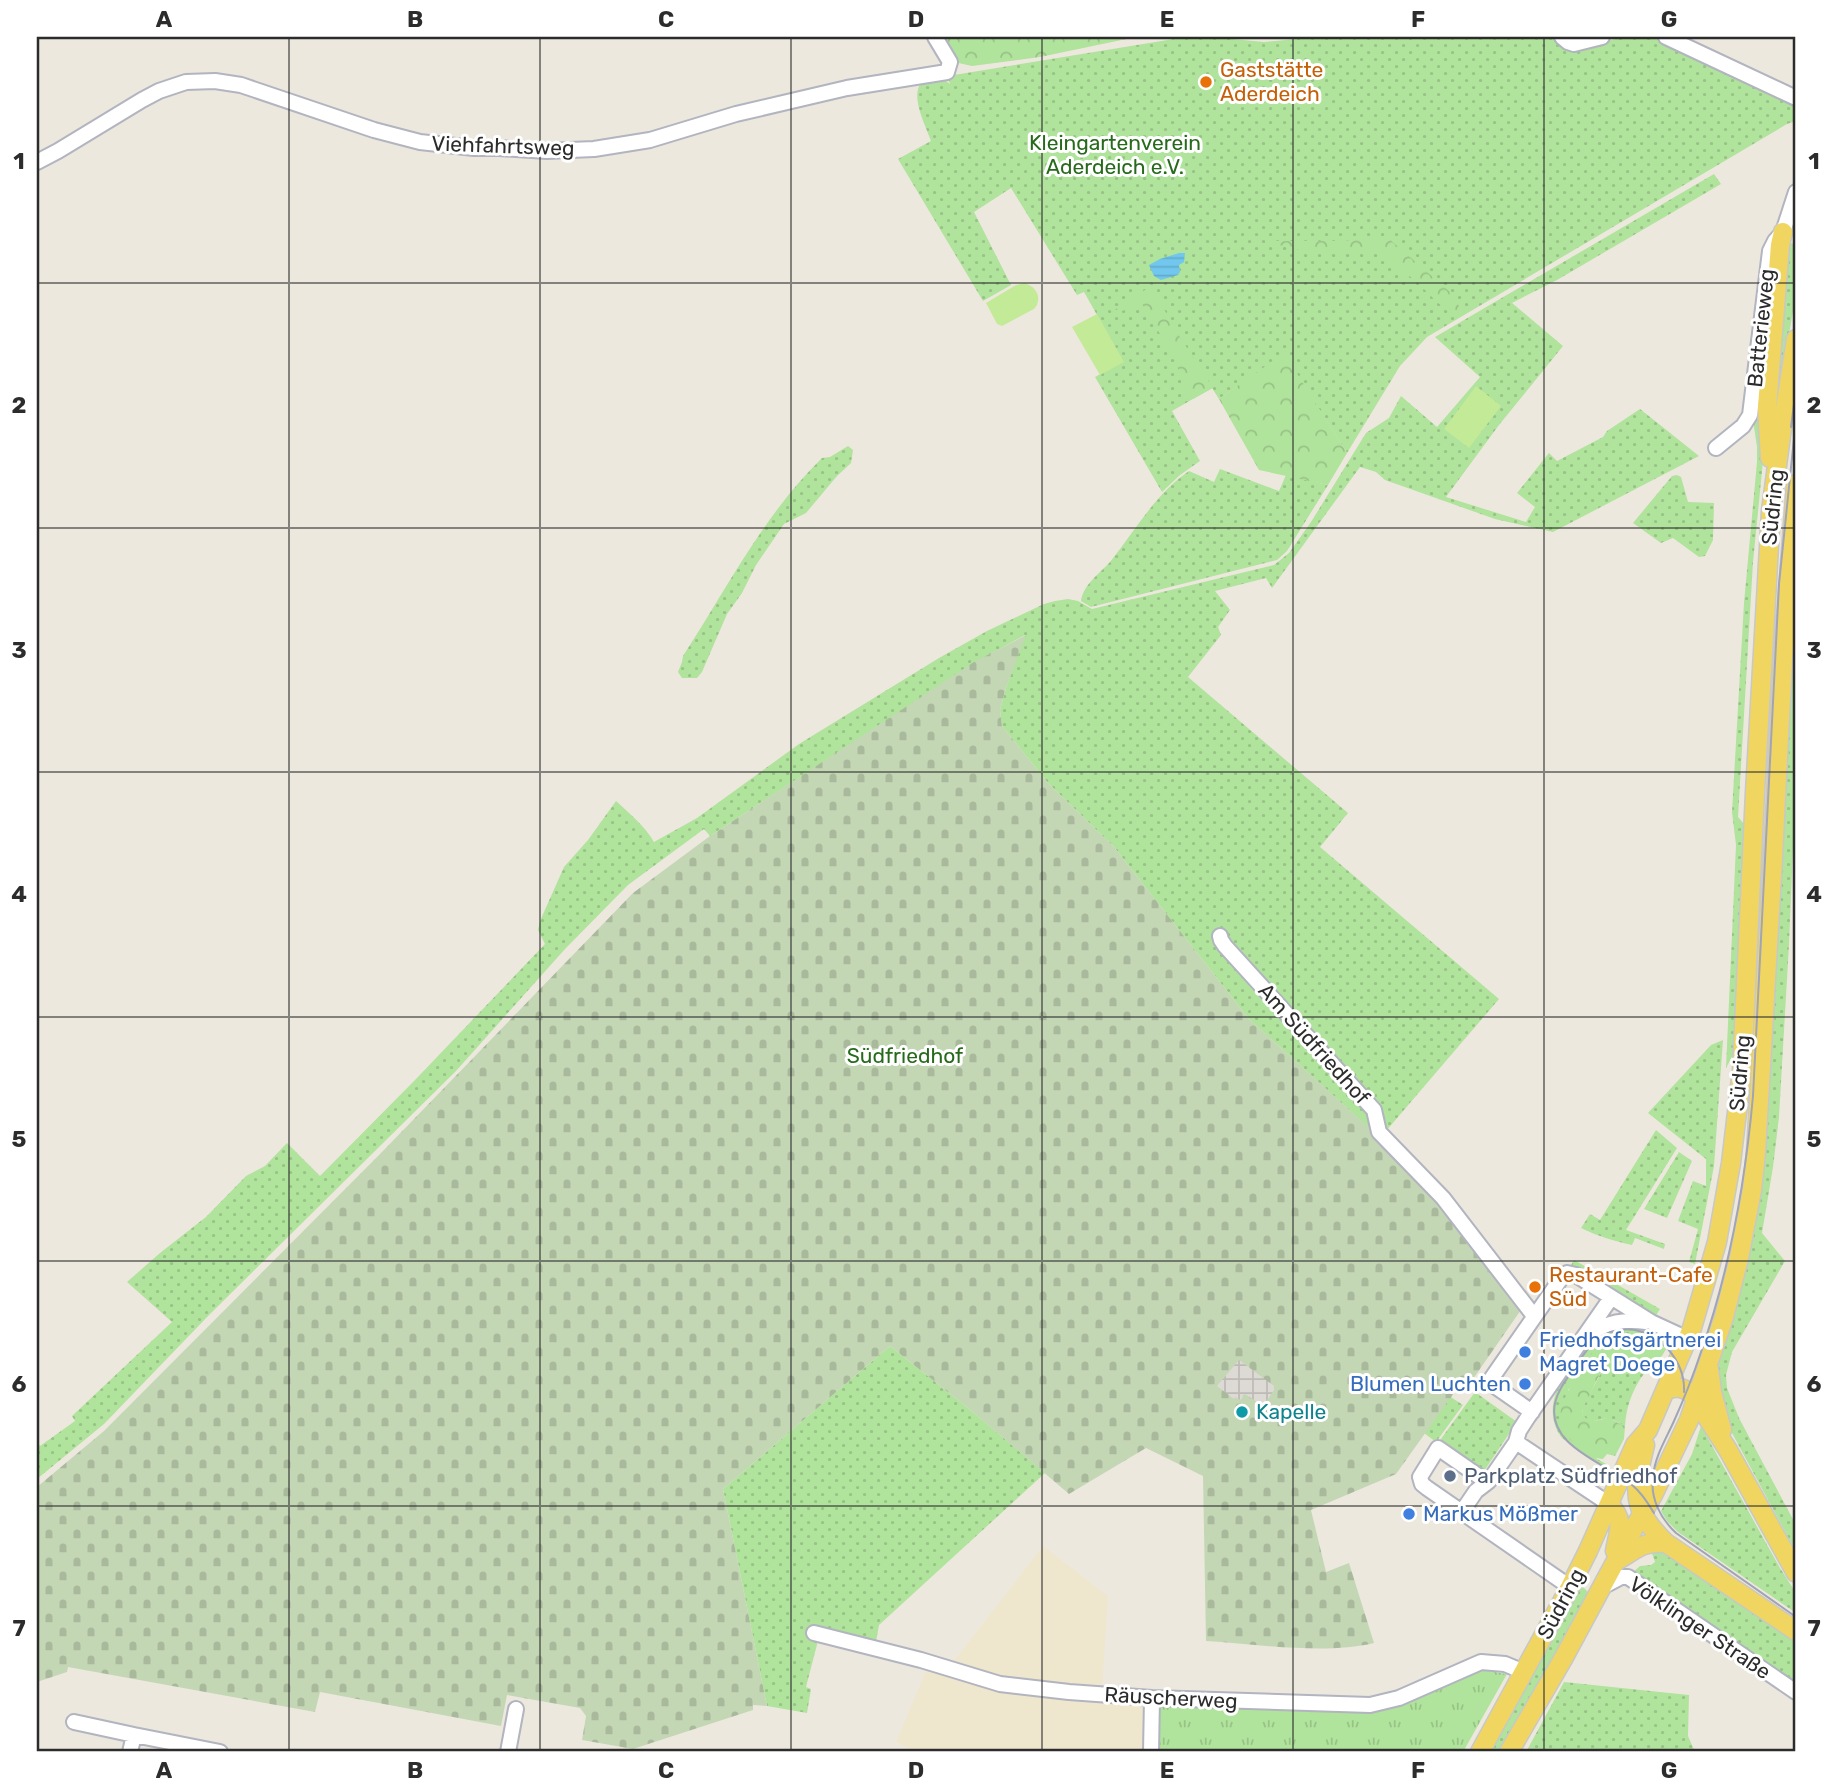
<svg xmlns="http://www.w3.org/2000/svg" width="1833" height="1789" viewBox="0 0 1833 1789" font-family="Rubik,sans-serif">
	<defs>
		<pattern id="grass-dots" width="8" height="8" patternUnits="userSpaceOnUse" patternTransform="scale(1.75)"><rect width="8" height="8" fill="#b0e39b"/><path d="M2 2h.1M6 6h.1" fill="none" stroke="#98c386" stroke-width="1.8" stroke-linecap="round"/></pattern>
		<pattern id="forest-crowns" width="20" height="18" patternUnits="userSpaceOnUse" patternTransform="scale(1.75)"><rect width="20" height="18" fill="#b0e39b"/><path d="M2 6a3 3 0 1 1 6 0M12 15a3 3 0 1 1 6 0" fill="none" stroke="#98c386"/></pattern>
		<pattern id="cemetery-stones" width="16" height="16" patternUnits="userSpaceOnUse" patternTransform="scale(1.75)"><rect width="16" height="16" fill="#c4d7b5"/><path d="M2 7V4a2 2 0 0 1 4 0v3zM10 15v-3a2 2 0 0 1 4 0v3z" fill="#a9b99c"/></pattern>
		<pattern id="park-tufts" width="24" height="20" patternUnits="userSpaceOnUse" patternTransform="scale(1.75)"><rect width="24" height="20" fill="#b0e39b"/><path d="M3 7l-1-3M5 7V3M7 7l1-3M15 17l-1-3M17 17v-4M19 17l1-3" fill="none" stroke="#98c386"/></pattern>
		<pattern id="plaza-grid" width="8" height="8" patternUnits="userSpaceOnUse" patternTransform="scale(1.75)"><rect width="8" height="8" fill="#dddad5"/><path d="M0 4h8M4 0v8" fill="none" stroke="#bebbb7"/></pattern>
		<pattern id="water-rules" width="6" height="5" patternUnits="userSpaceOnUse" patternTransform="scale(1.75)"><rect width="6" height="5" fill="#72c7ee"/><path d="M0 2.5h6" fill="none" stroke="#63abcc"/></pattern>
	</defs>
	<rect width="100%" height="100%" fill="#ede8de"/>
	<path fill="#efe6ce" d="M 1043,1546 L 1108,1596 L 1102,1690 L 1141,1700 L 1149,1705 L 1149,1752 L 916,1752 L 896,1742 L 926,1671 L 950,1666 Z"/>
	<path fill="url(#grass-dots)" d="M 1186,37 L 1211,37 L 1264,42 L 1317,37 L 1555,37 L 1562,48 L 1571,50 L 1623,37 L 1655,37 L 1796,103 L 1796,121 L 1787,124 L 1427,337 L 1400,366 L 1347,453 L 1284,354 L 1219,399 L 1212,388 L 1172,411 L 1200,461 L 1180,475 L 1162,492 L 1095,377 L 1123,361 L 1084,292 L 1077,295 L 1011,188 L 974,212 L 1011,285 L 983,301 L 898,159 L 931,141 C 926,126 909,95 922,82 C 926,78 933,76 937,74 L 950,84 L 948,76 Z
		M 1714,174 L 1721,184 L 1557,280 L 1512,303 L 1563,346 L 1499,425 L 1446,497 L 1526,522 L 1535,507 L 1517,493 L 1549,453 L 1557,461 L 1603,437 L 1607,431 L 1640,409 L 1699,456 L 1553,532 L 1495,519 L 1385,480 L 1376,472 L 1360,467 L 1272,588 L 1266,578 L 1215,591 L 1230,610 L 1218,627 L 1221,635 L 1188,677 L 1348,813 L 1320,847 L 1499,999 L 1380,1138 L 1249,1019 L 1114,847 L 1048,783 L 1002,726 L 1000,710 L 1006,688 L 1025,635 L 974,663 L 710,836 L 704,829 L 628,885 L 565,949 L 456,1071 L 210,1314 L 104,1424 L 37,1479 L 37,1442 L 40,1446 L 75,1421 L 72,1416 L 172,1322 L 127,1282 L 160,1253 L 206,1217 L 246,1176 L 265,1166 L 287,1143 L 320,1176 L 416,1079 L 545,944 L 538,930 L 540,921 L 564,867 L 588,840 L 616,801 C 630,814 645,826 654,842 L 697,818 L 799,744 L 939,658 L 987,631 L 1044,604 L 1055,601 L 1068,599 L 1078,601 L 1092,609 L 1274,565 L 1289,553 L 1311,522 L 1366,433 L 1389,418 L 1401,396 L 1437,427 L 1480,377 L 1435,337 Z
		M 1791,243 L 1796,245 L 1796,294 L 1772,432 L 1788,244 Z
		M 1768,277 L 1765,441 L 1753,562 L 1738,817 L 1745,825 L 1734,1053 L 1726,1068 L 1736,845 L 1732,812 L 1744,603 L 1757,462 L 1757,447 L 1753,420 Z
		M 848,446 L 853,450 L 851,463 L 837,476 L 806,513 L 784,524 L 756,565 L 742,593 L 727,614 L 702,672 L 697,678 L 682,678 L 678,672 L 682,662 L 683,656 C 726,590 765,513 822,458 L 830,457 Z
		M 1220,469 L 1279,491 L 1286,475 L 1328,485 L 1287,551 L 1277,560 L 1091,607 L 1081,601 C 1083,585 1100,573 1110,562 C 1135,531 1155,494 1189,471 L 1214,482 Z
		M 1677,475 L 1681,477 L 1688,502 L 1714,503 L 1713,540 L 1705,556 L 1699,557 L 1673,538 L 1661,543 L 1633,523 L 1672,476 Z
		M 1796,536 L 1796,775 L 1789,944 L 1779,1117 L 1773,1167 L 1762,1233 L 1785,1261 L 1732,1352 L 1726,1375 L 1727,1388 L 1739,1418 L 1796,1525 L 1796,1552 L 1732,1433 L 1726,1419 L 1713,1372 L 1763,1117 Z
		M 1723,1040 L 1714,1166 L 1695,1264 L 1689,1262 L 1698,1229 L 1678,1221 L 1693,1181 L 1706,1186 L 1706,1159 L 1648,1113 L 1711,1045 Z
		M 1656,1130 L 1677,1148 L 1626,1230 L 1665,1244 L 1664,1249 L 1635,1238 L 1632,1245 C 1614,1241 1597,1236 1581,1228 L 1590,1214 L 1600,1220 Z
		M 1679,1152 L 1692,1161 L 1667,1218 L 1644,1209 Z
		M 1574,1260 L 1660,1309 L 1655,1317 L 1570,1267 Z
		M 1642,1326 L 1670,1339 L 1666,1349 C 1652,1338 1637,1334 1619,1337 L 1568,1390 L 1597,1459 L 1608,1465 L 1606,1469 L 1562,1438 C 1537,1405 1568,1367 1590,1341 L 1589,1340 L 1614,1327 Z
		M 890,1346 L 968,1408 L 1045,1473 L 879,1625 L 875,1647 L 820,1633 L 806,1687 L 811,1689 L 807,1713 L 767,1706 L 723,1489 Z
		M 1615,1359 L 1626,1359 L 1650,1367 C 1635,1382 1626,1405 1625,1426 C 1620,1423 1614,1420 1608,1419 C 1596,1417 1592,1428 1582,1414 L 1583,1407 L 1604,1367 Z
		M 1475,1392 L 1517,1422 L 1482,1474 L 1438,1443 Z
		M 1446,1394 L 1463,1405 L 1436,1442 L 1420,1430 Z
		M 1701,1426 L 1780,1568 L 1796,1593 L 1796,1613 L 1678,1532 L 1667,1521 L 1661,1511 L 1692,1454 Z
		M 1650,1548 L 1671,1552 L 1796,1640 L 1796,1688 L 1631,1574 L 1640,1566 L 1651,1565 L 1655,1562 Z
		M 1581,1585 L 1589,1593 L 1501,1752 L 1487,1752 Z
		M 1564,1682 L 1689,1695 L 1688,1736 L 1695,1752 L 1526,1752 Z"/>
	<path fill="url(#forest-crowns)" d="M 939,37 L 1136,37 L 1040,57 L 972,66 L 954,62 Z
		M 1388,238 L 1450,292 L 1464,314 L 1456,315 L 1438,303 L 1417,282 L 1376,250 L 1348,253 L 1303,252 L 1288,245 L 1268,246 L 1265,241 L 1339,241 Z
		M 1151,286 L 1178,334 L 1213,388 L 1193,399 L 1184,391 L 1176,361 L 1141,302 L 1116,314 L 1113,311 Z
		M 1284,353 L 1347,453 L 1328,485 L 1259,470 L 1219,399 Z
		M 1630,1335 L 1651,1340 L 1666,1349 L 1662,1356 L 1650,1367 C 1615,1356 1610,1352 1593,1388 C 1589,1398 1583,1404 1582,1414 C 1590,1425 1597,1420 1608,1418 L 1625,1426 L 1624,1439 L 1615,1456 L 1607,1454 L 1603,1459 C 1594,1459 1587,1452 1579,1447 C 1547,1424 1562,1399 1580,1372 C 1585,1365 1589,1356 1595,1350 C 1604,1341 1618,1337 1630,1335 Z"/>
	<path fill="url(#cemetery-stones)" d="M 1026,635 L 1006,688 L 1000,710 L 1002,726 L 1048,783 L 1114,847 L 1249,1019 L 1407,1162 L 1523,1307 L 1473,1379 L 1474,1380 L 1473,1382 L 1469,1383 L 1464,1389 L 1459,1386 L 1396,1474 L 1311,1510 L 1326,1572 L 1349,1563 L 1374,1643 C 1325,1655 1257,1644 1206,1641 L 1203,1476 L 1146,1448 L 1069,1494 L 968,1408 L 890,1346 L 723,1489 L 767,1706 L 753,1705 L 753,1710 L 633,1749 L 582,1740 L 586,1716 L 580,1708 L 507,1695 L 501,1726 L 320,1692 L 315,1712 L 68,1667 L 67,1672 L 37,1682 L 37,1487 L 104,1431 L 381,1153 L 633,893 L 710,836 L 974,662 Z"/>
	<path fill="url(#park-tufts)" d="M 1483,1670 L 1507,1674 L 1463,1752 L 1154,1752 L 1157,1704 L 1371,1711 C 1412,1707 1445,1685 1483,1670 Z"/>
	<path fill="#c3ea97" d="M 1025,283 C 1035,287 1041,294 1037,305 L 1034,309 L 1002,326 L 997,324 L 986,303 L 1016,285 Z
		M 1097,314 L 1124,362 L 1100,375 L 1072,327 Z
		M 1476,386 L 1501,406 L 1469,448 L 1444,429 Z"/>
	<path fill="url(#plaza-grid)" d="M 1239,1360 L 1274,1386 L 1274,1390 L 1263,1406 L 1262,1402 L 1257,1402 L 1245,1394 L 1242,1396 L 1243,1397 L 1240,1400 L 1235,1397 L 1234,1399 L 1217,1386 Z"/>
	<path fill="url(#water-rules)" d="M 1179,253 L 1185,253 L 1184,262 L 1179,265 L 1180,272 L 1178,275 L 1161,280 L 1154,276 L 1149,265 L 1160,259 Z"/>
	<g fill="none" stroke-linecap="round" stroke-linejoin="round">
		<g stroke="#b2b4bf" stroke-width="18">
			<path id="minor" d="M 1562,37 L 1568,42 L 1574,44 L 1602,37
				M 1666,37 L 1796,98
				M 37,162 L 58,151 L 142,100 L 159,91 L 186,82 L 215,81 L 241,85 L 374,130 L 420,142 L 474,148 L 499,148 L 547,151 L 594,149 L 650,140 L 736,114 L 783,103 L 847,88 L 947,72 L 950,62 L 935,37
				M 1716,448 L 1743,426 L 1750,415 L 1770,251 L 1775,241 L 1783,232 L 1796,192
				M 1220,936 L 1221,940 L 1225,946 L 1374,1110 L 1379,1132 L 1443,1198 L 1534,1316
				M 1589,1334 C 1608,1322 1624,1319 1646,1322
				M 1532,1412 L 1489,1382 L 1562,1277 L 1567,1273 L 1576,1275 L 1651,1322 L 1677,1334 L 1686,1343
				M 1516,1442 L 1609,1504
				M 1487,1482 L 1438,1448 L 1420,1477 L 1422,1484 L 1427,1488 L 1570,1587
				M 1461,1513 L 1476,1491 L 1489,1481 L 1516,1442 L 1519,1431 L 1528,1417 L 1611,1298
				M 1602,1587 L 1621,1577 L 1628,1577 L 1796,1692
				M 814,1633 L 921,1660 L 1000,1684 L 1069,1692 L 1152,1698 L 1370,1705 L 1399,1698 L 1481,1662 L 1505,1664 L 1524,1672
				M 74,1722 L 134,1735 L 130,1752
				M 134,1735 L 220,1752
				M 508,1752 L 516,1709
				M 1151,1752 L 1152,1698"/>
		</g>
		<g stroke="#c8c8c8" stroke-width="21">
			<path id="major" d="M 1770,458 L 1767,407 L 1780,245 L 1783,232
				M 1709,1369 L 1712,1392 L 1722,1430
				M 1666,1390 C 1676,1386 1683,1387 1692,1394 L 1728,1450 L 1796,1573
				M 1645,1445 C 1634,1491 1630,1508 1666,1543 L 1796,1631
				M 1609,1504 C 1626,1521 1618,1532 1615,1551
				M 1618,1560 C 1637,1549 1643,1541 1666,1543
				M 1480,1752 L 1570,1587 L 1588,1551 L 1635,1445 L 1648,1430 L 1692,1328 L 1717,1242 L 1731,1163 L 1742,1070 L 1755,792 L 1771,511 L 1782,428 L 1796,339
				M 1509,1752 L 1563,1659 L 1626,1542 L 1653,1495 L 1689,1420 L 1724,1317 L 1739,1258 L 1752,1190 L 1756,1153 L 1773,857 L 1783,658 L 1796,484"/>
		</g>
		<use href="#minor" stroke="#fff" stroke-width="14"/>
		<use href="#major" stroke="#f0d660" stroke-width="18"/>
		<path stroke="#a1a3b6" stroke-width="2" d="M 1796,419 L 1779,584 L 1753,1096 C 1745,1184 1730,1269 1701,1352 C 1693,1376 1684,1399 1674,1421 C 1666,1439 1655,1456 1653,1476 C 1650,1498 1660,1518 1676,1533 L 1796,1617
			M 1791,427 L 1796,389
			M 1654,1513 C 1647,1502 1641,1492 1631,1484 C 1604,1462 1546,1446 1555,1403 C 1558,1390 1566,1380 1573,1370 C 1580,1360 1587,1348 1596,1340 C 1620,1322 1649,1328 1668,1349 C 1679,1362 1685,1375 1684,1392"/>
	</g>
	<path fill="none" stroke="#2c2c2c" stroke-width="2" stroke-opacity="0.55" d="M 289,37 L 289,1752M 540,37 L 540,1752M 791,37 L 791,1752M 1042,37 L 1042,1752M 1293,37 L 1293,1752M 1544,37 L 1544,1752M 37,283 L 1796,283M 37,528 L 1796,528M 37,772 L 1796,772M 37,1017 L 1796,1017M 37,1261 L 1796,1261M 37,1506 L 1796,1506"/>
	<g fill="#e8710a" stroke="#fff" stroke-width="2.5">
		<circle cx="1206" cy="82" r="7"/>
		<circle cx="1535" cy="1287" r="7"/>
	</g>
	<g fill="#3f7fe0" stroke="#fff" stroke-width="2.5">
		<circle cx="1525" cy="1352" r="7"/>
		<circle cx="1525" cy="1384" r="7"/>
		<circle cx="1409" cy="1514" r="7"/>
	</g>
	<circle fill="#0f9aa8" stroke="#fff" stroke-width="2.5" cx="1242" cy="1412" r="7"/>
	<circle fill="#5c6f8a" stroke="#fff" stroke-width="2.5" cx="1450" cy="1476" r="7"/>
	<g text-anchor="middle" stroke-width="6" stroke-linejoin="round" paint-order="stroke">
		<g font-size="21" fill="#c56008" stroke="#fff" text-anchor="start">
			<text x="1220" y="77">Gaststätte<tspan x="1220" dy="24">Aderdeich</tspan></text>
			<text x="1549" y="1282">Restaurant-Cafe<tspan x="1549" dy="24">Süd</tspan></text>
		</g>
		<g font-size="21" fill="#276a1b" stroke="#fff">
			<text x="1115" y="150">Kleingartenverein<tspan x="1115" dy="24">Aderdeich e.V.</tspan></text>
			<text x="905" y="1063">Südfriedhof</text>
		</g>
		<g font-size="21" fill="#2c2c2c" stroke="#fff">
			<text transform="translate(503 146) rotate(2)" y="7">Viehfahrtsweg</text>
			<text transform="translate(1761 328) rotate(-84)" y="7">Batterieweg</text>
			<text transform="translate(1773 507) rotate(-84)" y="7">Südring</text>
			<text transform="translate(1314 1044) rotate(48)" y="7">Am Südfriedhof</text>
			<text transform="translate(1740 1073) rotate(-85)" y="7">Südring</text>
			<text transform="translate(1561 1604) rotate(-62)" y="7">Südring</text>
			<text transform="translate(1700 1628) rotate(34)" y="7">Völklinger Straße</text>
			<text transform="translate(1171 1698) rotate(3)" y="7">Räuscherweg</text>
		</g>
		<g font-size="21" fill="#366cbe" stroke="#fff" text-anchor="start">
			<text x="1539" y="1347">Friedhofsgärtnerei<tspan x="1539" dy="24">Magret Doege</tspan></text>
			<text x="1511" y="1391" text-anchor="end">Blumen Luchten</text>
			<text x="1423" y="1521">Markus Mößmer</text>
		</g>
		<g font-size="21" fill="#0d838f" stroke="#fff" text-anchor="start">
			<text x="1256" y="1419">Kapelle</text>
		</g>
		<g font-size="21" fill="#4e5e75" stroke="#fff" text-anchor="start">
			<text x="1464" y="1483">Parkplatz Südfriedhof</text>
		</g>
	</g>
	<rect width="1833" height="1789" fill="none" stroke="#ffffff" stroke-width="77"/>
	<rect x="38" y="38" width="1756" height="1712" fill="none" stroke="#2c2c2c" stroke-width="2.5"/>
	<g font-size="23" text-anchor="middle" font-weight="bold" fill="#2c2c2c">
		<text x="164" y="27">A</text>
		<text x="415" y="27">B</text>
		<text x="666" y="27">C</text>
		<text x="916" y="27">D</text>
		<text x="1167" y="27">E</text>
		<text x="1418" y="27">F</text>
		<text x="1669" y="27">G</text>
		<text x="19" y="169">1</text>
		<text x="1814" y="169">1</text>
		<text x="19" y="413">2</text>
		<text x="1814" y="413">2</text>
		<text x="19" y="658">3</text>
		<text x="1814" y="658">3</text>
		<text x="19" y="902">4</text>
		<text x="1814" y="902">4</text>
		<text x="19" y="1147">5</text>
		<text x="1814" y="1147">5</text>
		<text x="19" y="1392">6</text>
		<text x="1814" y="1392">6</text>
		<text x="19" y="1636">7</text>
		<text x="1814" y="1636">7</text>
		<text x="164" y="1778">A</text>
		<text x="415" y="1778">B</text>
		<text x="666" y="1778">C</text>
		<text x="916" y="1778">D</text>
		<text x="1167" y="1778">E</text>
		<text x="1418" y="1778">F</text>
		<text x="1669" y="1778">G</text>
	</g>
</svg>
